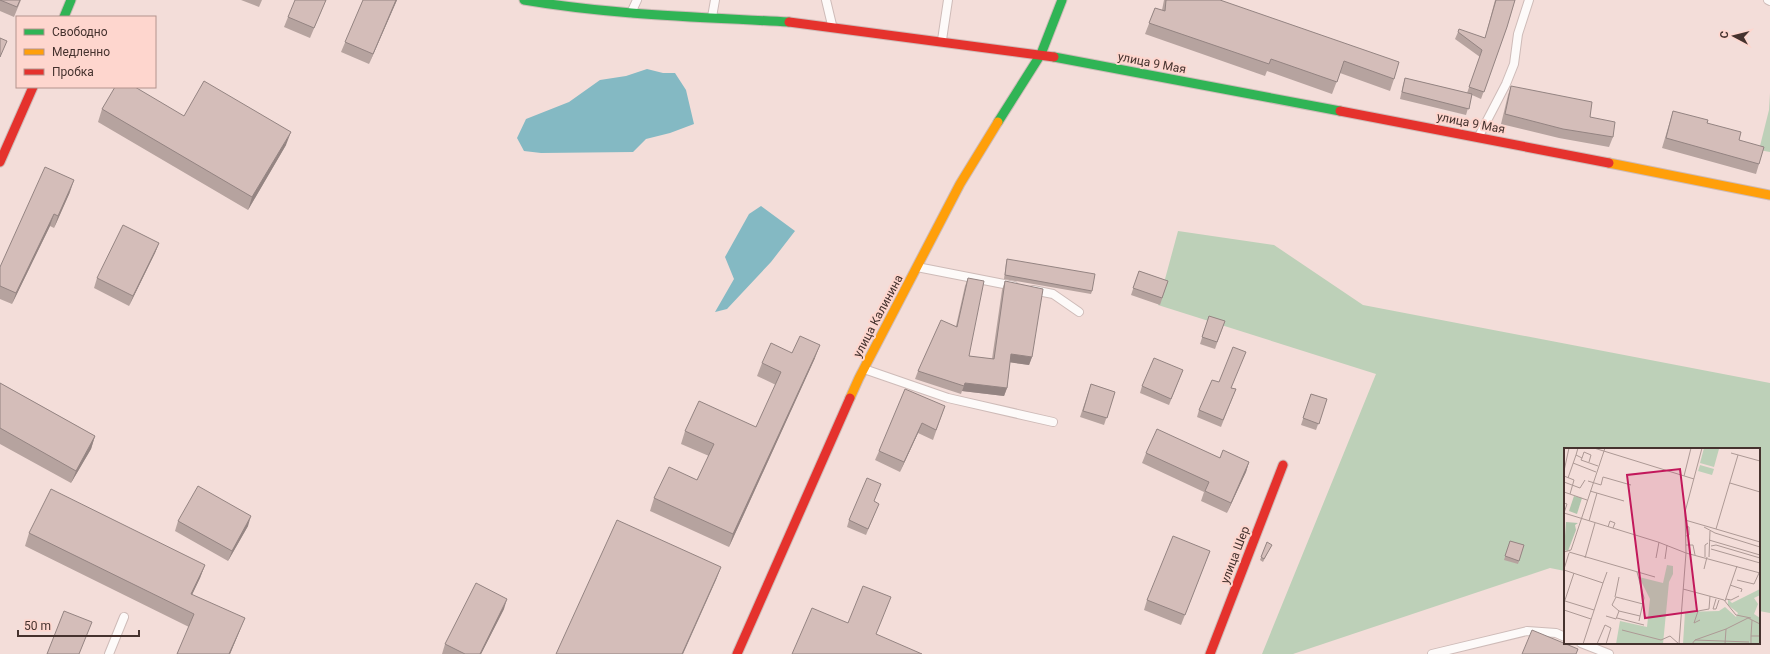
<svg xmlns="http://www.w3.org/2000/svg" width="1770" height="654" viewBox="0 0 1770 654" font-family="Roboto,sans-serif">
	<rect width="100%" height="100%" fill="#f3ddd9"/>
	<path fill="#bdd0b8" d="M 1770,93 L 1770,152 L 1759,150 L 1769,110 Z
		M 1178,231 L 1274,245 L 1363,305 L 1770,383 L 1770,613 L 1759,611 L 1759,449 L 1565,449 L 1565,571 L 1550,568 L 1293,654 L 1262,654 L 1376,374 L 1158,305 Z"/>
	<path fill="#84b9c3" d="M 647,69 L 663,73 L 675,73 L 686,90 L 694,124 L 670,133 L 646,139 L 633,152 L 541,153 L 524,151 L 517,138 L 526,119 L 569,102 L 600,80 L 626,76 Z
		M 761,206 L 795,231 L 771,262 L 727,309 L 715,312 L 734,279 L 725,257 L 749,214 Z"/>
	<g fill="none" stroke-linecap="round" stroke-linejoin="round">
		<g stroke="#cebbb8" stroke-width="10">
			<path id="lane" d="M 826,0 L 832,25
				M 1768,0 L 1770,1
				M 631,13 L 637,0
				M 712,17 L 715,0
				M 942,40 L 948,0
				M 1479,136 L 1506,84 L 1514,64 L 1518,34 L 1529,0
				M 917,267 L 1014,286
				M 1033,290 L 1053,294 L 1079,312
				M 864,369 L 948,398 L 1053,422
				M 1581,643 L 1609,654
				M 109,654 L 124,617
				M 1432,654 L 1527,631 L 1556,633 L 1565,637"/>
		</g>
		<g stroke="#cebbb8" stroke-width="11">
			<path id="fast" d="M 524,0 C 612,15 701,17 789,22
				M 64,17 L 71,0
				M 1054,57 L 1340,111
				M 998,122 L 1041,54 L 1062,0"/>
		</g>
		<g stroke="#cebbb8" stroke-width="11">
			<path id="slow" d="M 1609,163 L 1770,195
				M 850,398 L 859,378 L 960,184 L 998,122"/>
		</g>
		<g stroke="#cebbb8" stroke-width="11">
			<path id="jam" d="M 789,22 L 1054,57
				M 1340,111 L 1609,163
				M 0,162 L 33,87
				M 737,654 L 850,398
				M 1210,654 L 1283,465"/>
		</g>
		<use href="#lane" stroke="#fdfaf9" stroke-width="8"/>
		<use href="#fast" stroke="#30b455" stroke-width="9"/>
		<use href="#slow" stroke="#ff9f0a" stroke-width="9"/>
		<use href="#jam" stroke="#e5322d" stroke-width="9"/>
	</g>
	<path fill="#b6a39f" d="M 0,0 L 21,0 L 14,17 L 0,11 Z
		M 241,0 L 262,0 L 259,7 Z
		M 326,0 L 310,38 L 284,27 L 288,17 Z
		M 363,0 L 397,0 L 369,64 L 341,52 Z
		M 1164,0 L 1220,0 L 1394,79 L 1390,91 L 1340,73 L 1332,94 L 1267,71 L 1265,76 L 1145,34 L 1155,8 L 1162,10 Z
		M 1495,0 L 1515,0 L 1507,27 L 1481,99 L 1472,95 L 1466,115 L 1400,99 L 1403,85 L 1405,78 L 1467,93 L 1480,57 L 1455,39 L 1458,32 L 1485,38 Z
		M 1511,86 L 1590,117 L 1613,137 L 1609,147 L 1559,138 L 1501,124 L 1508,95 Z
		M 102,109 L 286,145 L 248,210 L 98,122 Z
		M 1673,111 L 1707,123 L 1739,140 L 1759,164 L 1756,174 L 1662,148 L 1670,121 Z
		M 70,192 L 54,228 L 50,226 L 12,304 L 0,299 L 0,267 Z
		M 159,243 L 155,253 L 129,306 L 94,288 L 97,278 Z
		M 1007,259 L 1092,291 L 1091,294 L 1004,279 L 1006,263 Z
		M 1139,271 L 1168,281 L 1160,305 L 1131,295 Z
		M 968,278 L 969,356 L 992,359 L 1002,290 L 1005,281 L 1032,357 L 1029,365 L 1010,362 L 1007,388 L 1004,396 L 962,391 L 961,394 L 915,379 L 918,371 L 956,326 L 965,286 Z
		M 1209,316 L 1225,321 L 1215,349 L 1200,344 Z
		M 792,353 L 815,358 L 729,547 L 650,511 L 654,498 L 697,480 L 709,456 L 681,444 L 685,431 L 756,427 L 776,385 L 757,376 L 762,363 Z
		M 1183,370 L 1169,405 L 1140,393 L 1142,386 Z
		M 0,383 L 95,436 L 91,449 L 71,483 L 0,444 Z
		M 1091,384 L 1115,392 L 1104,425 L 1080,417 Z
		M 1231,388 L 1236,389 L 1221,427 L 1197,417 L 1199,410 Z
		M 1311,394 L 1327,399 L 1316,430 L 1301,425 Z
		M 945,406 L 933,440 L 918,433 L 900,472 L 875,460 L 879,451 Z
		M 1146,453 L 1220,458 L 1249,462 L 1246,472 L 1227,513 L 1201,501 L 1204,492 L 1142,463 Z
		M 874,501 L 876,511 L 866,535 L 847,527 L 849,520 Z
		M 178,521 L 248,526 L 228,561 L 175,531 Z
		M 29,533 L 205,565 L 200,578 L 192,595 L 240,630 L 230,654 L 177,654 L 189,627 L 25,546 Z
		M 1510,541 L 1524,545 L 1518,564 L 1504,560 Z
		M 1267,542 L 1270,548 L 1263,562 L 1260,560 Z
		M 1210,551 L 1181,625 L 1144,610 L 1147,600 Z
		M 504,609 L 481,654 L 442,654 L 445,644 Z"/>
	<path fill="#948482" d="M 396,0 L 397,0 L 369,64 L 373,54 Z
		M 291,132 L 286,145 L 248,210 L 252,197 Z
		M 74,180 L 70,192 L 54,228 L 58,216 Z
		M 54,214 L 50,226 L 12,304 L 16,293 Z
		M 159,243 L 155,253 L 129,306 L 133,296 Z
		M 820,345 L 815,358 L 729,547 L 733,534 Z
		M 1011,354 L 1032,357 L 1029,365 L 1008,362 Z
		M 965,383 L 1007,388 L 1004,396 L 962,391 Z
		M 922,423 L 918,433 L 900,472 L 904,462 Z
		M 95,436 L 91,449 L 71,483 L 76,471 Z
		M 1249,462 L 1246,472 L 1227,513 L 1231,503 Z
		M 251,516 L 248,526 L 228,561 L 232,551 Z
		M 205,565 L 200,578 L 186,607 L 191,594 Z
		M 721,567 L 716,580 L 683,654 L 682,654 Z
		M 507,599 L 504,609 L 481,654 L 480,654 Z
		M 245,618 L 230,654 L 229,654 Z"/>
	<path fill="#d4bdb9" stroke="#948482" d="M 0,0 L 20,0 L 17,7 Z
		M 295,0 L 326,0 L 314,28 L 288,17 Z
		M 363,0 L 396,0 L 373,54 L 345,42 Z
		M 1166,0 L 1220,0 L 1399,62 L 1394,79 L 1344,61 L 1337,82 L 1271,59 L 1269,64 L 1149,23 L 1155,8 L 1165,11 Z
		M 1496,0 L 1515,0 L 1507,27 L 1484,92 L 1469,87 L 1482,50 L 1458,32 L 1459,29 L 1485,38 Z
		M 0,38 L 7,41 L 0,57 Z
		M 1405,78 L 1472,94 L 1469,109 L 1402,92 Z
		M 204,81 L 291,132 L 252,197 L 102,109 L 115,87 L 135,87 L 184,116 Z
		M 1511,86 L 1592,102 L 1590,117 L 1615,122 L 1613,137 L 1563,129 L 1505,114 Z
		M 1673,111 L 1708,120 L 1707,123 L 1741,132 L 1739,140 L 1764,147 L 1759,164 L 1666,138 Z
		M 45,167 L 74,180 L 58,216 L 54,214 L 16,293 L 0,286 L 0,267 Z
		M 123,225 L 159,243 L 133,296 L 97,278 Z
		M 1007,259 L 1095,274 L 1092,291 L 1005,275 Z
		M 1139,271 L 1168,281 L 1162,298 L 1133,288 Z
		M 968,278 L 984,281 L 969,356 L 994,359 L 1005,281 L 1043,289 L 1032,357 L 1011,354 L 1007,388 L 965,383 L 964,386 L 918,371 L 941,320 L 957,327 Z
		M 1209,316 L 1225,321 L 1217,342 L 1202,337 Z
		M 800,336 L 820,345 L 733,534 L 654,498 L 669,467 L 697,480 L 714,444 L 685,431 L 699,401 L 756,427 L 781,372 L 762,363 L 771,343 L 792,353 Z
		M 1233,347 L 1246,352 L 1231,388 L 1236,389 L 1223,420 L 1199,410 L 1212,380 L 1219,382 Z
		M 1154,358 L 1183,370 L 1171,399 L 1142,386 Z
		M 0,383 L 95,436 L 76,471 L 0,428 Z
		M 1091,384 L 1115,392 L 1107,418 L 1083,411 Z
		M 905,389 L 945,406 L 936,430 L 922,423 L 904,462 L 879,451 Z
		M 1311,394 L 1327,399 L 1319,424 L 1303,418 Z
		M 1157,429 L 1220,458 L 1223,450 L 1249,462 L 1231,503 L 1205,491 L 1209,482 L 1146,453 Z
		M 867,478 L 881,484 L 874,501 L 879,504 L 868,529 L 849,520 Z
		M 198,486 L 251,516 L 232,551 L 178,521 Z
		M 51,489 L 205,565 L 191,594 L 245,618 L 229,654 L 177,654 L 194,614 L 29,533 Z
		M 617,520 L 721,567 L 682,654 L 556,654 Z
		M 1173,536 L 1210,551 L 1185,615 L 1147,600 Z
		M 1510,541 L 1524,545 L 1519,561 L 1505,556 Z
		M 1267,542 L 1272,545 L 1264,559 L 1261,557 Z
		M 476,583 L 507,599 L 480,654 L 465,654 L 445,644 Z
		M 863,586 L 891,597 L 876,634 L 922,654 L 792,654 L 812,608 L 848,623 Z
		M 64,611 L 92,622 L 79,654 L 47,654 Z
		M 1532,630 L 1578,649 L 1576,654 L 1522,654 Z"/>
	<g text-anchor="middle" stroke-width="4" stroke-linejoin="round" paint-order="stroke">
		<g font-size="12" fill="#45322e" stroke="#fed6ce">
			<text transform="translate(1152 63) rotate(11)" y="4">улица 9 Мая</text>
			<text transform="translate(1471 123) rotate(11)" y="4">улица 9 Мая</text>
			<text transform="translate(878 316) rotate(-62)" y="4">улица Калинина</text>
			<text transform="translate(1235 555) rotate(-69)" y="4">улица Шер</text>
		</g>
	</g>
	<g transform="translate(1564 448)">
		<rect width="196" height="196" fill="#f3ddd9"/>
		<path d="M 140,0 L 155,1 L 150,19 L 136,15 ZM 136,17 L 150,21 L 148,27 L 134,23 ZM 103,117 L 109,118 L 109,126 L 105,134 L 99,196 L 52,196 L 56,173 L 83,179 L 86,151 L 75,129 L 99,135 ZM 196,141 L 196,147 L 190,150 L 194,156 L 190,166 L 196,170 L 196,196 L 119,196 L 121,164 L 155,163 L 161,159 L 172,169 L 174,165 L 164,157 L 164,151 L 168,155 Z" fill="#bdd0b8"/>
		<path d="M 10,48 L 18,50 L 13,66 L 5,63 ZM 2,74 L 14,75 L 11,77 L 12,82 L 4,103 L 0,102 Z" fill="#b0c5ac"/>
		<path fill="none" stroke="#ad9995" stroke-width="1" d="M 14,0 L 12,7 L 18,10 L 20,4 L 27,7 L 25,14M 30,0 L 130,31M 167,5 L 196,13M 174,7 L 152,81 L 196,94M 18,10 L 17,12 L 34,18M 9,15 L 32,24M 0,23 L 5,0M 0,28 L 10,32 L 6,46M 120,28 L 127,0M 4,30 L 12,7M 24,33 L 37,37 L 39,29 L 67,37M 0,34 L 16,40 L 21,32M 166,35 L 196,44M 26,43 L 60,53M 0,44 L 23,52M 0,55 L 3,56 L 0,65M 0,65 L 94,94 L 122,105 L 196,125M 121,72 L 152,81M 25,73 L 33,45M 122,78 L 125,79 L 125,87 L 122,88M 44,79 L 46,73 L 51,75 L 49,80M 140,79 L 151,85 L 196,99M 145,92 L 196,107M 122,97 L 129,97 L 131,107M 147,98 L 152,97 L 196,110M 147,101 L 196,115M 0,104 L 7,102 L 41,0M 5,104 L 91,129M 141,109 L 141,97 L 144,95M 145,109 L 146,83M 21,110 L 31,75M 92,110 L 95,94M 101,111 L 103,97M 0,121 L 5,105M 140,121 L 143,109M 0,122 L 39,135 L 43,124M 73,124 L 80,150 L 75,173M 173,132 L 190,136 L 195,125M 166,137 L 178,141 L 177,144M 119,141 L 160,152 L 172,167 L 187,170M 51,149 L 55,129M 152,151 L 149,161 L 152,161 L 155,152M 162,151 L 167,152 L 175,148M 1,153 L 30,162M 161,153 L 173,118M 0,155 L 10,125M 0,162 L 27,171M 42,168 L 52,171 L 55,163M 76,168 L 55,163 L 48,157 L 52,149 L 79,156M 53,170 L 80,177M 136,172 L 130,175 L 134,163 L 145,161 L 146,148M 162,181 L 184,170 L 196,176M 58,182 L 97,192 L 106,188 L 115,196M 187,188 L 188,172M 131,192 L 185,194M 19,196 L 39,135M 33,196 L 41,177 L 47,180 L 42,196M 115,196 L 122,105 L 121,64 L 138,0M 128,196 L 131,192 L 162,181 L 161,196M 187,196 L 187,188 L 196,188"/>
		<path fill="#c2185b" fill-opacity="0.15" stroke="#c2185b" stroke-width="2" d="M 116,21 L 133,163 L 81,170 L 63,27 Z"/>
		<rect width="196" height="196" fill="none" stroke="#45322e" stroke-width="2"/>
	</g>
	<rect x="16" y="16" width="140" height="72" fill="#fed6ce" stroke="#b4948e"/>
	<rect x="24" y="29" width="20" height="6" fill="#30b455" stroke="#b4948e"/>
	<text x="52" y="36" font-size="12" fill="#45322e">Свободно</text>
	<rect x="24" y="49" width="20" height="6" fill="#ff9f0a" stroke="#b4948e"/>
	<text x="52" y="56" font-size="12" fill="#45322e">Медленно</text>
	<rect x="24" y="69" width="20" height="6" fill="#e5322d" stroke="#b4948e"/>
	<text x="52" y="76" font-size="12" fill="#45322e">Пробка</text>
	<g transform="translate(1734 36) rotate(277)" stroke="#fed6ce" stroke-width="3" paint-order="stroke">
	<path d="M0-3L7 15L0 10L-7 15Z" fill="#45322e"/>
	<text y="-6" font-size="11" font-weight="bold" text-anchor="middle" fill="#45322e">С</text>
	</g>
	<path d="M18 630v6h121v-6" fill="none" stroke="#45322e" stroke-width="2"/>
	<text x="24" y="630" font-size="12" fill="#45322e" stroke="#fed6ce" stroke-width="3" paint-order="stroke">50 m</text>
</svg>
